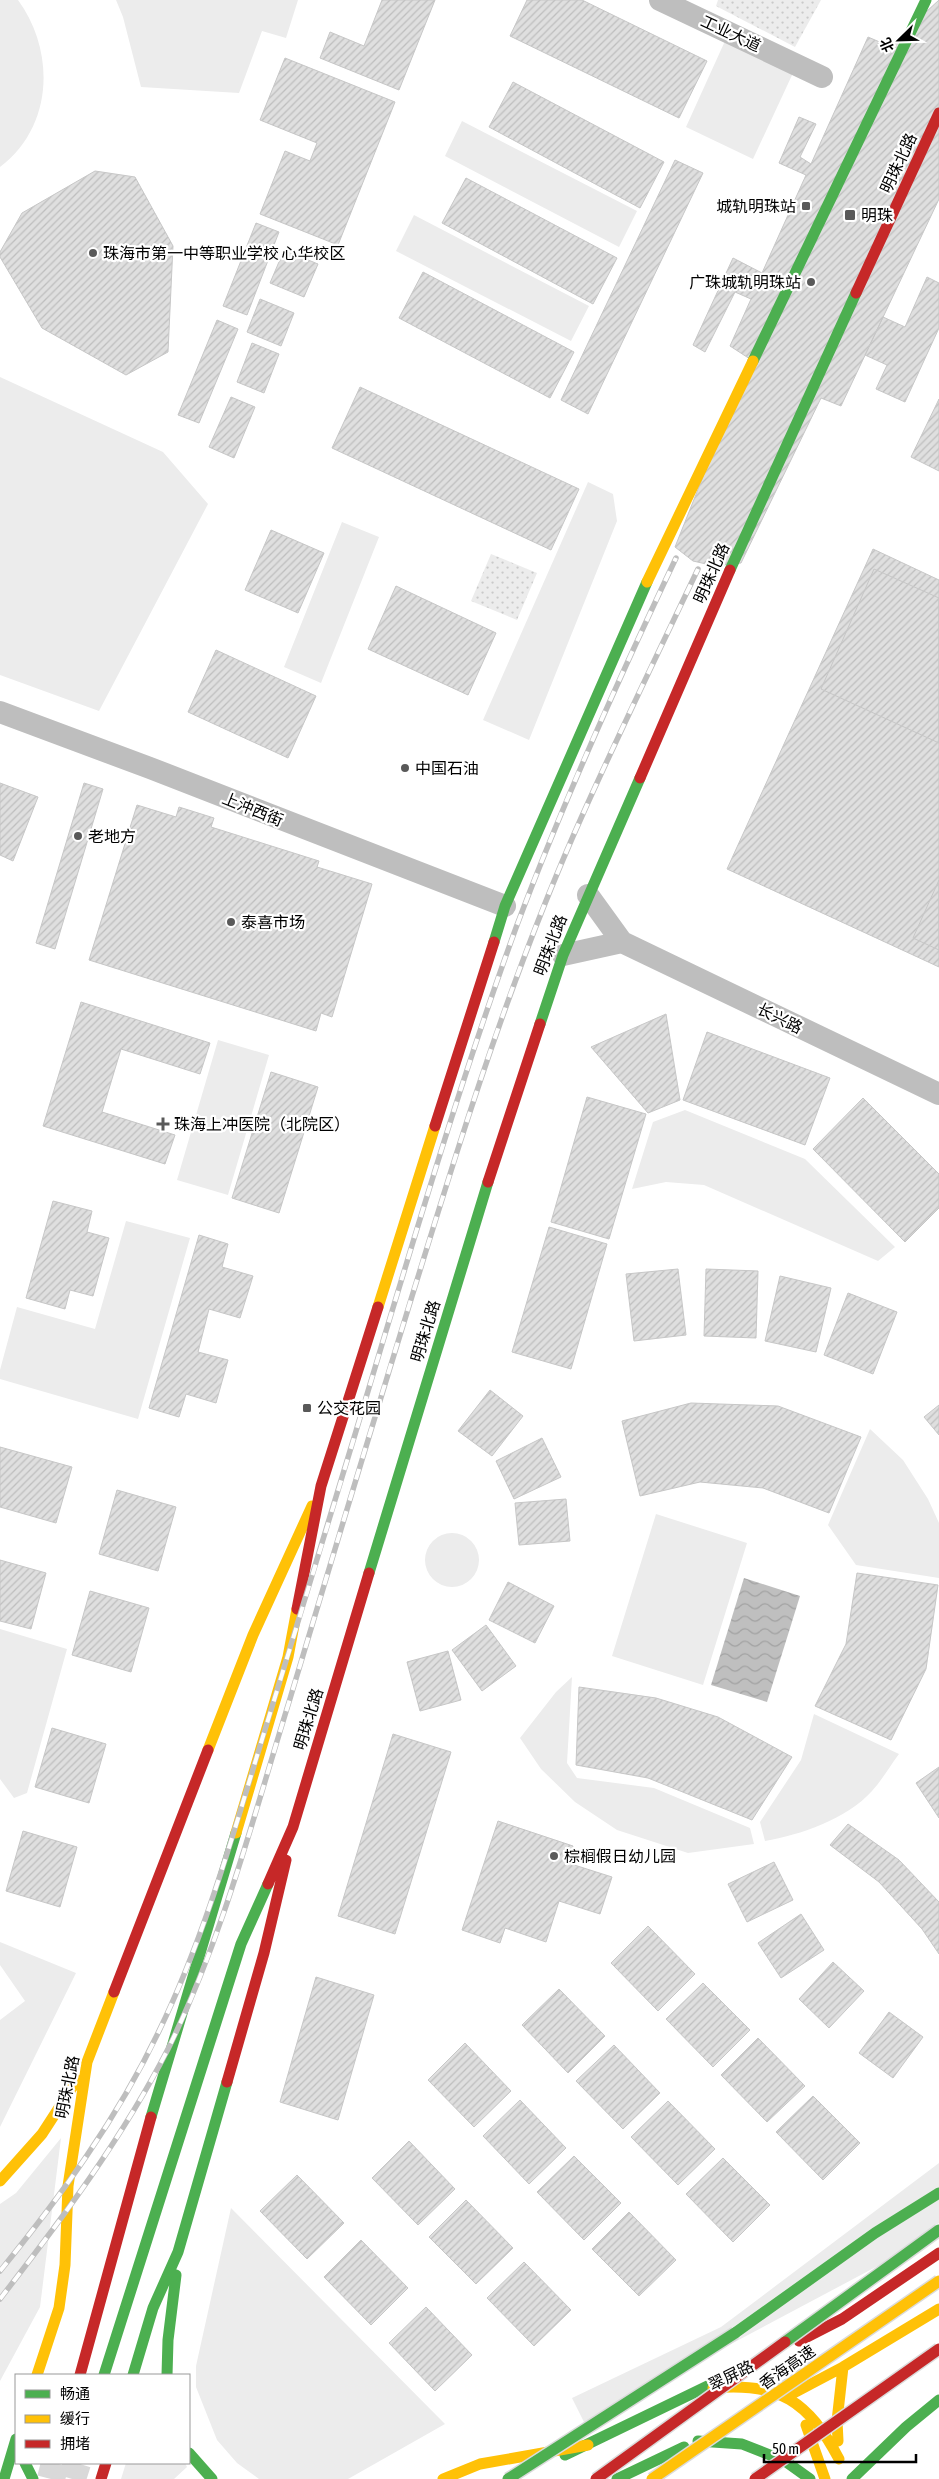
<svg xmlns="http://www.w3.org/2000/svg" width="939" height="2479" viewBox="0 0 939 2479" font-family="'Asap Condensed','Noto Sans SC',sans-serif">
	<defs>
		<pattern id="park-dots" width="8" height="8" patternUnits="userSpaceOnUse" patternTransform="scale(1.25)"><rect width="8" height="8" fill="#ececec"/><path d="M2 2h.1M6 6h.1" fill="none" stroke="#c9c9c9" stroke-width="1.8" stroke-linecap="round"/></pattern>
		<pattern id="water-waves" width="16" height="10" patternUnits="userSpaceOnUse" patternTransform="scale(1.25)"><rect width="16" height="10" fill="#bfbfbf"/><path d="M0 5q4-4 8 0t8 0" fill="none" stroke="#a2a2a2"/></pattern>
		<pattern id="building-hatch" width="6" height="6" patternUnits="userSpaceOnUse" patternTransform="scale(1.25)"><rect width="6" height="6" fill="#dfdfdf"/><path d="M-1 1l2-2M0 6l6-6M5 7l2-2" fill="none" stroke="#bebebe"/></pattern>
	</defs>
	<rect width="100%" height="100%" fill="#fff"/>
	<path fill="#ececec" d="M 0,0 L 18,0 C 56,52 53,127 0,167 Z
		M 116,0 L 298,0 L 286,38 L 262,31 L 239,93 L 141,87 L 123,17 Z
		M 725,41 L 793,73 L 753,159 L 686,127 Z
		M 462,121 L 637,211 L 619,247 L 445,156 Z
		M 414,215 L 589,306 L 571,341 L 396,251 Z
		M 0,377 L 163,452 L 208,504 L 99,711 L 0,675 Z
		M 588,482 L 613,494 L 617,521 L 529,740 L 483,720 Z
		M 342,522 L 379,537 L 321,683 L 284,667 Z
		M 218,1040 L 269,1055 L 228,1195 L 177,1180 Z
		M 685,1110 L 805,1159 L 895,1247 L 878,1261 L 704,1185 L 666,1182 L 632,1189 L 653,1122 Z
		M 126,1221 L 190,1238 L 138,1419 L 0,1379 L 0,1370 L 17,1307 L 95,1329 Z
		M 870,1429 L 903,1460 L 928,1499 L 939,1523 L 939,1578 L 856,1565 L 828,1525 Z
		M 656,1514 L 747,1543 L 703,1685 L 612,1656 Z
		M425 1560a27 27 0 1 1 54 0a27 27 0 1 1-54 0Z
		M 0,1629 L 67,1649 L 27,1793 L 14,1798 L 0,1779 Z
		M 572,1677 L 567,1763 L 577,1778 L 654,1788 L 750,1828 L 754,1844 L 688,1853 L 617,1830 L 575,1802 L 541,1769 L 520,1738 L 556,1692 Z
		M 814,1714 L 899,1754 C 890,1766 882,1780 872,1791 C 847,1819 800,1835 765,1841 L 760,1822 L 801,1760 Z
		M 0,1942 L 76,1973 L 0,2127 L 0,2020 L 25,2001 L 0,1965 Z
		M 61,2138 L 40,2307 L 0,2381 L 0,2204 L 16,2193 Z
		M 939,2163 L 939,2223 L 889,2260 L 584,2422 L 572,2398 L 721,2327 Z
		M 231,2208 L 445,2424 L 348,2479 L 259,2479 L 237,2463 L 217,2440 L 196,2387 L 196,2366 Z
		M 126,2463 L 185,2463 L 187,2467 L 174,2479 L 121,2479 Z"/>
	<path fill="url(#park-dots)" d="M 718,0 L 821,0 L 795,47 L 716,6 Z
		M 491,554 L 537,573 L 517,620 L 471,601 Z"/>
	<path fill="url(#water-waves)" d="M 744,1578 L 800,1596 L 767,1702 L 711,1685 Z"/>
	<path fill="url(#building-hatch)" stroke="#c7c7c7" d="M 382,0 L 435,0 L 399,90 L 320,58 L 330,32 L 364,46 Z
		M 527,0 L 582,0 L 707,61 L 679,118 L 510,36 Z
		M 939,0 L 939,199 L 841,406 L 821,398 L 741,563 L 715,566 L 693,561 L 675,547 L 750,359 L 730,346 L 751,299 L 735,292 L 705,352 L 693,345 L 733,258 L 762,273 L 806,175 L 779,163 L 799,117 L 816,124 L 800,157 L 811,164 L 868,37 L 889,46 Z
		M 285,58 L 395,102 L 338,245 L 260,214 L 285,151 L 310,161 L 317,143 L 260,120 Z
		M 513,82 L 664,162 L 640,208 L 489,127 Z
		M 675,160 L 703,173 L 588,414 L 561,400 Z
		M 95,171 L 135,177 L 173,246 L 168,352 L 126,375 L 42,328 L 0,257 L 0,252 L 22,213 Z
		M 466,178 L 617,258 L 593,304 L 442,223 Z
		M 256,223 L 279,232 L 247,315 L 223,306 Z
		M 284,250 L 318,264 L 304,297 L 270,283 Z
		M 423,272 L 574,352 L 550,398 L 399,318 Z
		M 927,277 L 939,283 L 939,328 L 905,402 L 876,389 L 887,365 L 865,355 L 883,317 L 905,327 Z
		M 260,299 L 294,313 L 281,346 L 247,332 Z
		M 217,320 L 238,329 L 199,423 L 178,415 Z
		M 252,343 L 279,354 L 264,393 L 237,382 Z
		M 360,387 L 579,489 L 551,550 L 332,448 Z
		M 231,397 L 255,407 L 234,458 L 209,447 Z
		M 939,399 L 939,471 L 911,457 Z
		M 271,530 L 324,553 L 298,613 L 245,590 Z
		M 873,549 L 939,580 L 939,967 L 727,869 Z
		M 874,569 L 939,598 L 939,743 L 821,689 Z
		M 396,586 L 496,633 L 468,695 L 368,649 Z
		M 216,650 L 316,696 L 288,758 L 188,712 Z
		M 0,783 L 38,797 L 13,861 L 0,855 Z
		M 84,783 L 103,789 L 55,949 L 36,943 Z
		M 137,805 L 176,817 L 179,807 L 214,818 L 211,827 L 319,861 L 317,867 L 372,884 L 332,1017 L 321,1013 L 316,1031 L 89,960 Z
		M 939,880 L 939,950 L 913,938 Z
		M 81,1002 L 210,1043 L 200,1074 L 121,1049 L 102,1112 L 175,1135 L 165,1164 L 43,1126 Z
		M 666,1014 L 680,1100 L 648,1113 L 591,1047 Z
		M 707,1032 L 830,1078 L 805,1145 L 683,1100 Z
		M 271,1072 L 318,1087 L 279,1213 L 232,1198 Z
		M 587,1097 L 646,1114 L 609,1239 L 551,1222 Z
		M 863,1098 L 939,1174 L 939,1208 L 905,1242 L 813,1149 Z
		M 53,1201 L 92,1211 L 87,1232 L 109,1238 L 93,1296 L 70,1290 L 65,1309 L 26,1298 Z
		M 549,1227 L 607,1244 L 571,1369 L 512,1352 Z
		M 199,1235 L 228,1244 L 222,1267 L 253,1276 L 240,1318 L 209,1309 L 198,1352 L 228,1360 L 216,1403 L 186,1394 L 179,1417 L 149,1408 Z
		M 678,1269 L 686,1335 L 634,1341 L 626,1274 Z
		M 706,1269 L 758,1271 L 756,1338 L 704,1336 Z
		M 780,1276 L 831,1288 L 816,1352 L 765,1341 Z
		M 848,1293 L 897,1312 L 873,1374 L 824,1355 Z
		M 490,1390 L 523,1416 L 492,1456 L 458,1431 Z
		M 691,1403 L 778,1406 L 861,1437 L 829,1513 L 763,1488 L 700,1482 L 640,1496 L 622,1421 Z
		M 939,1405 L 939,1435 L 924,1417 Z
		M 542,1438 L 561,1477 L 514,1499 L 496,1461 Z
		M 0,1447 L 72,1467 L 56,1523 L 0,1507 Z
		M 117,1490 L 176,1507 L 158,1571 L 99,1554 Z
		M 566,1499 L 570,1541 L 519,1545 L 515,1503 Z
		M 0,1560 L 46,1573 L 31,1629 L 0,1621 Z
		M 857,1573 L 938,1585 L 926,1669 L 891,1740 L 815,1706 L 846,1644 Z
		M 508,1582 L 554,1606 L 535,1643 L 489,1620 Z
		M 90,1591 L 149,1608 L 131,1672 L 72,1655 Z
		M 486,1625 L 516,1666 L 482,1691 L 452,1650 Z
		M 448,1651 L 461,1700 L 420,1711 L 407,1662 Z
		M 579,1687 L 656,1698 L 718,1717 L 792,1757 L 752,1820 L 648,1778 L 576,1765 Z
		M 52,1728 L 106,1744 L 89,1803 L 35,1787 Z
		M 393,1734 L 451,1752 L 395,1934 L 338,1916 Z
		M 939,1767 L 939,1818 L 916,1783 Z
		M 498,1821 L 573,1846 L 568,1863 L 612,1877 L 600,1914 L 559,1901 L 546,1942 L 505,1928 L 500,1943 L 462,1930 Z
		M 848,1824 L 899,1860 L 939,1902 L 939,1954 L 922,1929 L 879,1882 L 830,1845 Z
		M 23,1831 L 77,1847 L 60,1907 L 6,1891 Z
		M 774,1862 L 793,1900 L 747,1922 L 728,1884 Z
		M 801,1914 L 824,1950 L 781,1978 L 758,1943 Z
		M 648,1926 L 695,1974 L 658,2011 L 611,1963 Z
		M 833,1962 L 864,1991 L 829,2028 L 799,1999 Z
		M 316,1977 L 374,1995 L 338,2120 L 280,2102 Z
		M 703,1983 L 750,2030 L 713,2067 L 666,2019 Z
		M 559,1989 L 605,2036 L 568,2073 L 522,2025 Z
		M 889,2012 L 923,2037 L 893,2078 L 859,2053 Z
		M 758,2038 L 805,2086 L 767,2122 L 721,2075 Z
		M 465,2043 L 511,2091 L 474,2127 L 428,2080 Z
		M 614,2045 L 660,2093 L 623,2129 L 576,2081 Z
		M 813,2096 L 860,2143 L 823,2180 L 776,2132 Z
		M 520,2100 L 566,2148 L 529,2184 L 483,2136 Z
		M 668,2101 L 715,2149 L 678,2185 L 631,2137 Z
		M 409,2141 L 455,2189 L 418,2225 L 372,2178 Z
		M 574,2156 L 621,2203 L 584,2240 L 537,2192 Z
		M 723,2158 L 770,2205 L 733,2242 L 686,2194 Z
		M 297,2175 L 344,2223 L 307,2259 L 260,2211 Z
		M 466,2200 L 513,2248 L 476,2284 L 429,2237 Z
		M 629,2212 L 676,2260 L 639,2296 L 592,2249 Z
		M 361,2240 L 408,2288 L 371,2325 L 324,2277 Z
		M 524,2262 L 571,2310 L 534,2346 L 487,2298 Z
		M 426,2307 L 472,2355 L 435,2391 L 389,2343 Z"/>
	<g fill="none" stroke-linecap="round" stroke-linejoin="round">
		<path stroke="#d9d9d9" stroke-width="28" stroke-dasharray="28 14" stroke-linecap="butt" d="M 51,2479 L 55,2463
			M 72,2479 L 77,2463"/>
		<path stroke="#bebebe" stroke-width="22" d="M 660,0 L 822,77
			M 0,712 L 150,768 L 505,906
			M 588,895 L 622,942 L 939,1094
			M 563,955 L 622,942"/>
		<path stroke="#4caf50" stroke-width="11" d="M 753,361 L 926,0
			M 730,570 L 856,293
			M 494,942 L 505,906 L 647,582
			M 540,1024 L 563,955 L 640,778
			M 369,1573 L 488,1182
			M 151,2117 L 236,1833
			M 735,2333 L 875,2233 L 939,2193
			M 104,2375 L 241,1944 L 268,1884
			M 133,2375 L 153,2308 L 178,2252 L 227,2082
			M 167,2375 L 168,2340 L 176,2275
			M 698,2441 L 742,2444 L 785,2461 L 810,2479
			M 189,2453 L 212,2479
			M 565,2455 L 718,2381
			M 25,2463 L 33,2479
			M 4,2479 L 16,2439
			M 617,2479 L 684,2447
			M 852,2479 L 906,2427 L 939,2400"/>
		<path stroke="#ffc107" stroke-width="11" d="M 647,582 L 753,361
			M 378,1307 L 435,1126
			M 208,1750 L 253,1635 L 312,1506
			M 236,1833 L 288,1657 L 297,1609
			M 0,2181 L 42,2134 L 77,2080
			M 37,2375 L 59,2308 L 65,2265 L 68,2186 L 87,2062 L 114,1992
			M 713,2388 C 780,2382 808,2401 839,2459
			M 790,2395 L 843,2367 L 939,2309
			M 806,2425 L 825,2479
			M 838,2441 L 837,2421 L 843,2367
			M 443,2479 L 480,2464 L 588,2445"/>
		<path stroke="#c62828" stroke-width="11" d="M 856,293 L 939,113
			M 640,778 L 730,570
			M 435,1126 L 494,942
			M 488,1182 L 540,1024
			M 297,1609 L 321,1486 L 378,1307
			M 268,1884 L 293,1827 L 369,1573
			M 114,1992 L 208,1750
			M 227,2082 L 264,1953 L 286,1860
			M 799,2341 L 842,2319 L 939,2253
			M 80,2375 L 151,2117
			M 101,2479 L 106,2463"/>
		<g stroke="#bebebe" stroke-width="5.5">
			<path id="rail" d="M 0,2271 C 61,2196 117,2119 159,2031 C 205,1936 233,1834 264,1733 C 304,1603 344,1472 383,1341 C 425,1202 467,1062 517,925 C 564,800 619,678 676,558
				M 0,2299 C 61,2220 122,2139 168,2049 C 222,1940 253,1818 289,1702 C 344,1519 399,1335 457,1152 C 493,1039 533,925 582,816 C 619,733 659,651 698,569"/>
		</g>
		<use href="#rail" stroke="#fff" stroke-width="4" stroke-dasharray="11" stroke-linecap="butt"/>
		<g stroke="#dbdbdb" stroke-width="14" stroke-linecap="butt">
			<path id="fast-bridge" d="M 785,2342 L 939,2230
				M 508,2479 L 735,2333"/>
		</g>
		<g stroke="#dbdbdb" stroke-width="14" stroke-linecap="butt">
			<path id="slow-bridge" d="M 652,2479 L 939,2281"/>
		</g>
		<g stroke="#dbdbdb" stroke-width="14" stroke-linecap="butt">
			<path id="jam-bridge" d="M 596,2479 L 785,2342
				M 755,2479 L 939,2349"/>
		</g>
		<use href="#fast-bridge" stroke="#4caf50" stroke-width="11"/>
		<use href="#slow-bridge" stroke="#ffc107" stroke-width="11"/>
		<use href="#jam-bridge" stroke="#c62828" stroke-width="11"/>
	</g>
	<g fill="#595959" stroke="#fff" stroke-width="2">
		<rect x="801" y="201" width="10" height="10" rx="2.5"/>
		<rect x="844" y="209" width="12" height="12" rx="2.5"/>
		<circle cx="93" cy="253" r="5"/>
		<circle cx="811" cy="282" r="5"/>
		<circle cx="405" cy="768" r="5"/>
		<circle cx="78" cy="836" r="5"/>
		<circle cx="231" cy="922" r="5"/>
		<path d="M160.5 1116.5h5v5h5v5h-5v5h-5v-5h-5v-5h5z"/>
		<rect x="302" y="1403" width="10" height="10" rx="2.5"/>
		<circle cx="554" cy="1856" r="5"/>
	</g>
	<g text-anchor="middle" stroke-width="4.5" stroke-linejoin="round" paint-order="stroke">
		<g font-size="16" fill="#000" stroke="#fff">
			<text transform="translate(731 33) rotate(25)" y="6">工业大道</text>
			<text transform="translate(898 163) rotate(-65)" y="6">明珠北路</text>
			<text transform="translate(711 573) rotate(-66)" y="6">明珠北路</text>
			<text transform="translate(253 809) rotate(22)" y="6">上沖西街</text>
			<text transform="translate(550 945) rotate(-69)" y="6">明珠北路</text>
			<text transform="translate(780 1018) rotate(26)" y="6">长兴路</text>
			<text transform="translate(425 1331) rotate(-73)" y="6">明珠北路</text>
			<text transform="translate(308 1719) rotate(-73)" y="6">明珠北路</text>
			<text transform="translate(67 2087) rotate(-79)" y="6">明珠北路</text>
			<text transform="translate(787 2367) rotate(-35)" y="6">香海高速</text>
			<text transform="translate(731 2375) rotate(-26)" y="6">翠屏路</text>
		</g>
		<g font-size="16" fill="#000" stroke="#fff" text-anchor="start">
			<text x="796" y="212" text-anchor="end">城轨明珠站</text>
			<text x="861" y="221">明珠</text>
			<text x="103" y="259">珠海市第一中等职业学校 心华校区</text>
			<text x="801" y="288" text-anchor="end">广珠城轨明珠站</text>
			<text x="415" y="774">中国石油</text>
			<text x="88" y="842">老地方</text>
			<text x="241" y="928">泰喜市场</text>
			<text x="174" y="1130">珠海上冲医院（北院区）</text>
			<text x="317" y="1414">公交花园</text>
			<text x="564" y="1862">棕榈假日幼儿园</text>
		</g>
	</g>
	<rect x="15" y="2374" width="175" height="90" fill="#ffffff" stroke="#999999"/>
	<rect x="25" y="2390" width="25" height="8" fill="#4caf50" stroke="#999999"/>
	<text x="60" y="2399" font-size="15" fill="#000000">畅通</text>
	<rect x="25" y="2415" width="25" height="8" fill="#ffc107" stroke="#999999"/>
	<text x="60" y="2424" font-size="15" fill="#000000">缓行</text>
	<rect x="25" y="2440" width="25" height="8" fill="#c62828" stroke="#999999"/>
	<text x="60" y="2449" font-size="15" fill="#000000">拥堵</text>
	<g transform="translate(899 40) rotate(247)" stroke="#ffffff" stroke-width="4" paint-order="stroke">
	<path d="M0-4L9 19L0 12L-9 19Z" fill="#000000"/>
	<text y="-8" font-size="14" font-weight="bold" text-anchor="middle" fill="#000000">北</text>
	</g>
	<path d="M764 2454v8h152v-8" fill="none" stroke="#000000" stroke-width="2.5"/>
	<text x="772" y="2454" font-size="15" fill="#000000" stroke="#ffffff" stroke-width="4" paint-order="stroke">50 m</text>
</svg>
